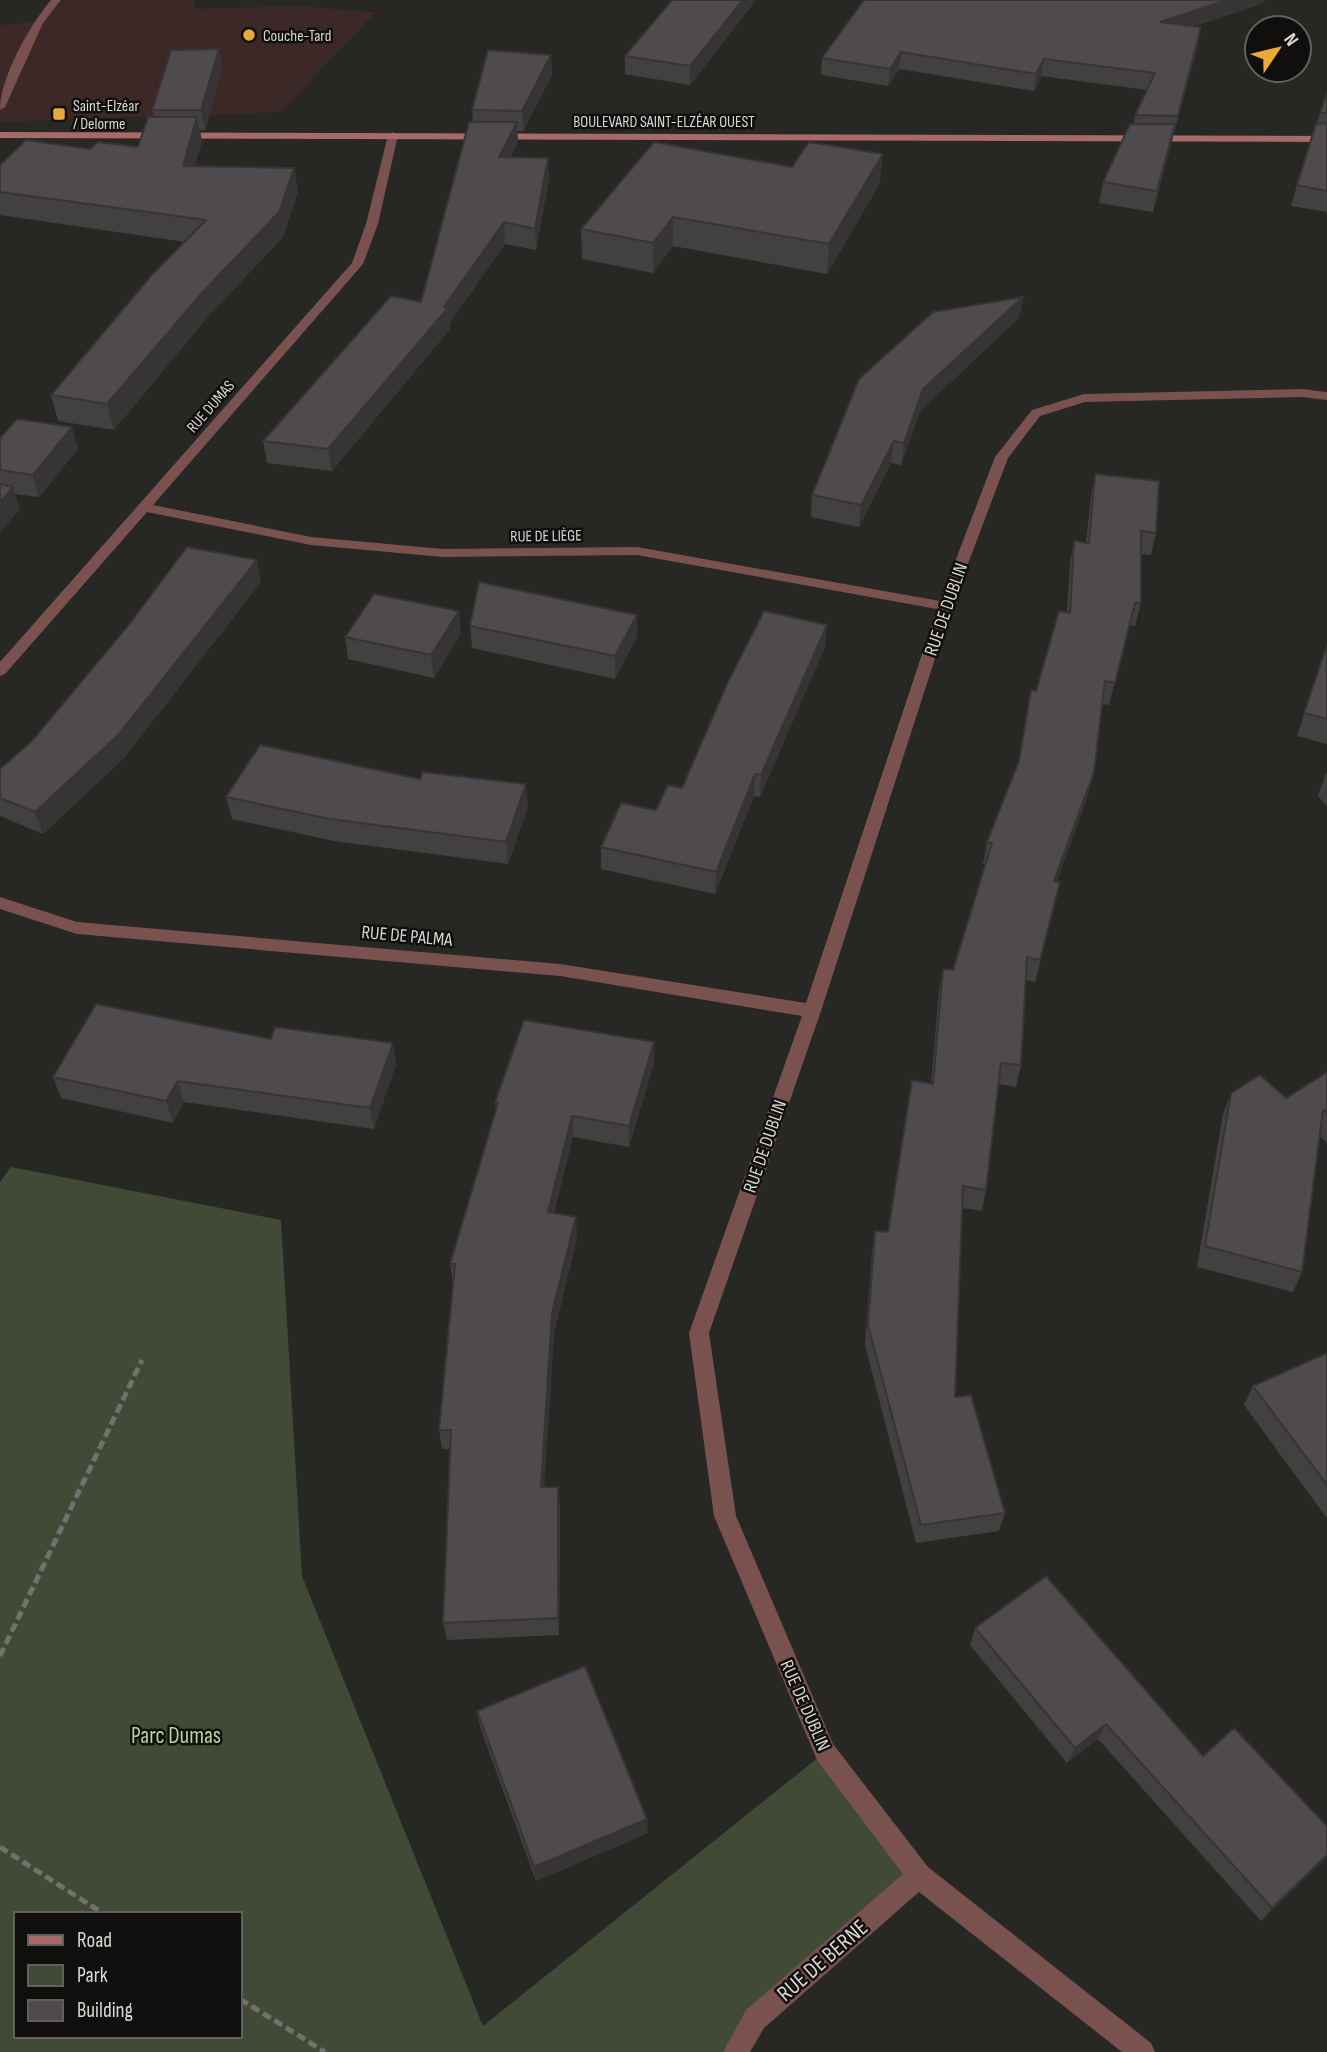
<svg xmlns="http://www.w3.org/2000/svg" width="1327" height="2052" viewBox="0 0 1327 2052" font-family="'Sofia Sans Condensed',sans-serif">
	<rect width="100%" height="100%" fill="#272723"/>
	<path fill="#3c2827" d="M 66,0 L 195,0 L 195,9 L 297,6 L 376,12 L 281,112 L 0,122 L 0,25 L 38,22 Z"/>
	<path fill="#414a36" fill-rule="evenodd" d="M 11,1167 L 281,1220 L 302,1576 L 483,2026 L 825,1752 L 919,1876 L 736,2052 L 0,2052 L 0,1182 ZM 16,1914 L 240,1914 L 240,2036 L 16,2036 Z"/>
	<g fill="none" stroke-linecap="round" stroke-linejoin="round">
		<path stroke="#72716e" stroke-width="5" stroke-dasharray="9 4.5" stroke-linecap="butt" d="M 0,1656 L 142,1360
			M 0,1847 L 104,1914
			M 240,1999 L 325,2052"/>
		<path fill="#795250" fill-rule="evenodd" d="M 51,0 L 61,0 L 43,23 L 5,107 L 0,110 C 0,77 30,25 51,0 Z
			M 393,132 L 398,135 L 378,224 L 363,264 L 153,505 L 311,537 L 443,549 L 637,547 L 940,601 L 995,457 L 1032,410 L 1084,394 L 1302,389 L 1327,392 L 1327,400 L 1302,397 L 1085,402 L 1040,416 L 1008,458 L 952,606 L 821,1011 L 709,1333 L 736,1516 L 833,1744 L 928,1867 L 1151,2043 L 1155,2052 L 1122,2052 L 919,1892 L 764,2028 L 750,2052 L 723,2052 L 746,2010 L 903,1874 L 817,1760 L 714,1516 L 689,1333 L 802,1016 L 560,976 L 77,934 L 0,909 L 0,897 L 77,922 L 560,964 L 806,1003 L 937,609 L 637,555 L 443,557 L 311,545 L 147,512 L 5,674 L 0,676 L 0,662 L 352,263 L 366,224 L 388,135 Z"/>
		<path fill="#a76a67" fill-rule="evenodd" d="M 0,132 L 1327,136 L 1327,142 L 0,138 Z"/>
	</g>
	<path fill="#434042" d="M 672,0 L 756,0 L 690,85 L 625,74 L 625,56 Z
		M 1264,3 L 1195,26 L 1198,44 L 1153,212 L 1099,203 L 1103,182 L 1134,124 L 1135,115 L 1147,90 L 1041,76 L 1034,91 L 899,69 L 888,86 L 821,75 L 822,58 Z
		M 551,55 L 552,75 L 523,131 L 517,131 L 518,142 L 510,157 L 549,179 L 536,250 L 505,244 L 449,324 L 450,329 L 332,471 L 267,463 L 263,441 L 421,302 L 473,122 L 472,110 Z
		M 222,69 L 205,130 L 200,130 L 202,141 L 195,166 L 298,192 L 283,237 L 205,320 L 114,430 L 58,421 L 51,395 L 185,242 L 0,215 L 0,165 L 90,149 L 138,147 L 154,117 L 152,110 Z
		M 1327,92 L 1327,212 L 1291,206 L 1297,185 Z
		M 792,167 L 880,183 L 827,274 L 673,246 L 653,273 L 582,259 L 581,229 Z
		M 1023,297 L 1019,318 L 920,411 L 901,465 L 891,463 L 859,527 L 811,517 L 812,495 Z
		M 72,427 L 78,449 L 39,497 L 15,494 L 20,509 L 0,532 L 0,438 Z
		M 1095,474 L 1156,533 L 1151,555 L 1141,554 L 1141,603 L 1135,626 L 1129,625 L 1109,705 L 1102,704 L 1088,795 L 1057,881 L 1055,904 L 1035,982 L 1026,980 L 1021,1065 L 1016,1087 L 998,1084 L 986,1190 L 982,1211 L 962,1208 L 955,1397 L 1005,1513 L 999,1531 L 916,1543 L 865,1345 L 872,1251 L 875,1231 L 888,1232 L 931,1083 L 939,991 L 943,969 L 953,970 L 985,864 L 983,864 L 987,842 L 1018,764 L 1031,690 L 1036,691 L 1067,612 L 1070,563 L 1074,541 L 1086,542 L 1091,496 Z
		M 261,582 L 124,758 L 43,834 L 0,816 L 0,769 Z
		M 470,626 L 637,637 L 615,679 L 472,648 Z
		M 461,633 L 434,678 L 348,659 L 345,637 Z
		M 1327,644 L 1327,744 L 1297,736 Z
		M 825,647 L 760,797 L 754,796 L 715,894 L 601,869 L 601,847 L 656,810 L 682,788 Z
		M 1326,773 L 1327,773 L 1327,806 L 1318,796 Z
		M 420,779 L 528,807 L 508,864 L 334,841 L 232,819 L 226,797 Z
		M 654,1042 L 654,1063 L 629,1147 L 573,1137 L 554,1213 L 577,1238 L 554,1333 L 544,1487 L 558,1487 L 560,1505 L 559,1635 L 447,1640 L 443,1623 L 450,1449 L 442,1449 L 439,1430 L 453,1282 L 450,1264 L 496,1109 L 495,1102 Z
		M 396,1064 L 374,1129 L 184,1102 L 173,1123 L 61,1098 L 53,1077 Z
		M 1327,1072 L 1327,1143 L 1320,1136 L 1302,1272 L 1293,1292 L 1197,1267 L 1223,1114 L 1231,1093 L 1286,1098 Z
		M 1327,1353 L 1327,1516 L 1326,1517 L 1244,1405 L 1253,1386 Z
		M 975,1628 L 1327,1826 L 1327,1857 L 1261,1921 L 1098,1739 L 1067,1763 L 970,1645 Z
		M 477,1711 L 648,1833 L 536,1881 L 480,1727 Z"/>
	<path fill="#373436" d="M 743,0 L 756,0 L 690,85 L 690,66 Z
		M 1227,0 L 1265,0 L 1264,3 L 1156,39 L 1160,22 Z
		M 1201,27 L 1198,44 L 1174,133 L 1178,116 Z
		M 219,49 L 222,69 L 205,130 L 201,110 Z
		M 901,52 L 899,69 L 888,86 L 890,69 Z
		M 551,55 L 552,75 L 523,131 L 522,111 Z
		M 1044,59 L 1041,76 L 1034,91 L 1036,74 Z
		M 197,117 L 202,141 L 188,190 L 183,166 Z
		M 517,122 L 518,142 L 500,178 L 499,157 Z
		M 1175,124 L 1171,144 L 1153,212 L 1157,191 Z
		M 883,154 L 880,183 L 827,274 L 829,244 Z
		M 548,158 L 549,179 L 536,250 L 535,229 Z
		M 294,168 L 298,192 L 283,237 L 205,320 L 114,430 L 107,404 Z
		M 673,217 L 673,246 L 653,273 L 653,243 Z
		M 504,222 L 505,244 L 449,324 L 450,329 L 332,471 L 328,449 L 444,307 Z
		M 1023,297 L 1019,318 L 920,411 L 901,465 L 904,443 L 923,389 Z
		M 72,427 L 78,449 L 39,497 L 33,475 Z
		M 894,441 L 891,463 L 859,527 L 861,505 Z
		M 13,487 L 20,509 L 0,532 L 0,502 Z
		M 257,560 L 261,582 L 124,758 L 43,834 L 35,812 Z
		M 459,611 L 461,633 L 434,678 L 431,655 Z
		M 637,615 L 637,637 L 615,679 L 615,656 Z
		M 827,625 L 825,647 L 760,797 L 761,775 Z
		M 1094,772 L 1088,795 L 1049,903 L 1054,881 Z
		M 755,774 L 754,796 L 715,894 L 716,872 Z
		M 526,784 L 528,807 L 508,864 L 506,842 Z
		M 654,1042 L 654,1063 L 629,1147 L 629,1126 Z
		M 393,1043 L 396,1064 L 374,1129 L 370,1108 Z
		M 178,1081 L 184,1102 L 173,1123 L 166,1101 Z
		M 572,1116 L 573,1137 L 549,1233 L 548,1212 Z
		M 576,1217 L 577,1238 L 554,1333 L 543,1506 L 541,1487 L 552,1313 Z
		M 558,1487 L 560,1505 L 559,1635 L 558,1618 Z
		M 1106,1724 L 1098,1739 L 1067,1763 L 1075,1748 Z
		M 647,1819 L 648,1833 L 536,1881 L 534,1867 Z
		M 1327,1855 L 1327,1857 L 1261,1921 L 1272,1908 Z"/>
	<path fill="#4e4a4d" stroke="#373436" stroke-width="2" d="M 672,0 L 743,0 L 690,66 L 625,56 Z
		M 864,0 L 1227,0 L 1160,22 L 1201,27 L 1178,116 L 1135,115 L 1155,73 L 1044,59 L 1036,74 L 901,52 L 890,69 L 822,58 Z
		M 219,49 L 201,110 L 152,110 L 171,50 Z
		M 488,50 L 551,55 L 522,111 L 472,110 Z
		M 1327,92 L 1327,113 L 1320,113 Z
		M 148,117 L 197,117 L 183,166 L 294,168 L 279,212 L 200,295 L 107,404 L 51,395 L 151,276 L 206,220 L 0,192 L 0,165 L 26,140 L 90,149 L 98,142 L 138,147 Z
		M 469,122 L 517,122 L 499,157 L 548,158 L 535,229 L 504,222 L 444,307 L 448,308 L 328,449 L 263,441 L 391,296 L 421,302 Z
		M 1327,123 L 1327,191 L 1297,185 L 1316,124 Z
		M 1130,124 L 1175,124 L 1157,191 L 1103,182 Z
		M 654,142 L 792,167 L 809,142 L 883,154 L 829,244 L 673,217 L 653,243 L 581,229 Z
		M 1023,297 L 923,389 L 904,443 L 894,441 L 861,505 L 812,495 L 859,379 L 933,312 Z
		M 17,419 L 72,427 L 33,475 L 0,470 L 0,438 Z
		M 1095,474 L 1159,481 L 1156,533 L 1141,531 L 1141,603 L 1135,603 L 1115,683 L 1105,681 L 1094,772 L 1054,881 L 1060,882 L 1040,960 L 1027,957 L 1021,1065 L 1001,1063 L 986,1190 L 963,1186 L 955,1397 L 971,1395 L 1005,1513 L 921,1525 L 868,1325 L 875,1231 L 888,1232 L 912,1080 L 933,1084 L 943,969 L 953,970 L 992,843 L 987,842 L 1019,761 L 1031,690 L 1036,691 L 1059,611 L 1070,613 L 1074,541 L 1089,543 Z
		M 0,484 L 13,487 L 0,502 Z
		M 187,547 L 257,560 L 118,735 L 35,812 L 0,798 L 0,769 L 32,741 L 128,626 Z
		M 479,582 L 637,615 L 615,656 L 470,626 Z
		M 374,594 L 459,611 L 431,655 L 345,637 Z
		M 764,611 L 827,625 L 761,775 L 755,774 L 716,872 L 601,847 L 621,803 L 656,810 L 668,785 L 682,788 L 726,686 Z
		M 1327,645 L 1327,719 L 1304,713 Z
		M 260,745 L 420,779 L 423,772 L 526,784 L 506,842 L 330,819 L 226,797 Z
		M 96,1004 L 271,1039 L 275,1027 L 393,1043 L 370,1108 L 178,1081 L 166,1101 L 53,1077 Z
		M 524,1020 L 654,1042 L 629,1126 L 572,1116 L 548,1212 L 576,1217 L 552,1313 L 541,1487 L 558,1487 L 558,1618 L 443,1623 L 451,1430 L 439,1430 L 455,1264 L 450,1264 L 498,1103 L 495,1102 Z
		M 1327,1072 L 1327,1113 L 1323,1110 L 1302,1272 L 1205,1246 L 1231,1093 L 1260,1075 L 1286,1098 Z
		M 1327,1353 L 1327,1485 L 1253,1386 Z
		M 1046,1576 L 1203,1756 L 1234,1728 L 1327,1826 L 1327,1855 L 1272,1908 L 1106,1724 L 1075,1748 L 975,1628 Z
		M 585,1666 L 647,1819 L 534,1867 L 477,1711 Z"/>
	<g fill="#e9ab38" stroke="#100f0e" stroke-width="2.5">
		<circle cx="249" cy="35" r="7"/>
		<rect x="52" y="107" width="14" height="14" rx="3.5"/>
	</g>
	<g text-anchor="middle" stroke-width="5" stroke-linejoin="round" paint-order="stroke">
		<g font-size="16" fill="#dad9d6" stroke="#100f0e" text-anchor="start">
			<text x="263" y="41">Couche-Tard</text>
			<text x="73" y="111">Saint-Elzéar<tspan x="73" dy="18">/ Delorme</tspan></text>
		</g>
		<g font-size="16" fill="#dad9d6" stroke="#100f0e">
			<text x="664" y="127">BOULEVARD SAINT-ELZÉAR OUEST</text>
			<text transform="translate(210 406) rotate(-49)" y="6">RUE DUMAS</text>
			<text transform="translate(546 535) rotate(-1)" y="6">RUE DE LIÈGE</text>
		</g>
		<g font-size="19" fill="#dad9d6" stroke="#100f0e">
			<text transform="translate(945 609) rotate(-71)" y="7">RUE DE DUBLIN</text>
			<text transform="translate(407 935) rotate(5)" y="7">RUE DE PALMA</text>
			<text transform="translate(764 1146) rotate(-71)" y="7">RUE DE DUBLIN</text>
			<text transform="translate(806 1705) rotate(66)" y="7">RUE DE DUBLIN</text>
		</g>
		<g font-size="23" fill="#b9d497" stroke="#100f0e">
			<text x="176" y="1743">Parc Dumas</text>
		</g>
		<g font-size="23" fill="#dad9d6" stroke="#100f0e">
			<text transform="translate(822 1960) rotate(-41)" y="8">RUE DE BERNE</text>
		</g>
	</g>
	<rect x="14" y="1912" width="228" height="126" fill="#100f0e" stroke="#61605e" stroke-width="2"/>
	<rect x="28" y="1935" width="35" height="10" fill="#a76a67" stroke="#61605e" stroke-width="2"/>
	<text x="77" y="1947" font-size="21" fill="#dad9d6">Road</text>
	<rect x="28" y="1965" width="35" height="21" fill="#414a36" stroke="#61605e" stroke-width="2"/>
	<text x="77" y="1982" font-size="21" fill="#dad9d6">Park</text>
	<rect x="28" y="2000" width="35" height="21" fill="#4e4a4d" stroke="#61605e" stroke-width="2"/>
	<text x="77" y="2017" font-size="21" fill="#dad9d6">Building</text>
	<g transform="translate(1278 49) rotate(55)"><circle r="33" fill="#100f0e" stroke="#61605e" stroke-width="2"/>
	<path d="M0-5L12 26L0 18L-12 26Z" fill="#e9ab38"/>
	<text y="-10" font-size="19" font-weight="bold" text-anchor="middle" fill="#dad9d6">N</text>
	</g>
</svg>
